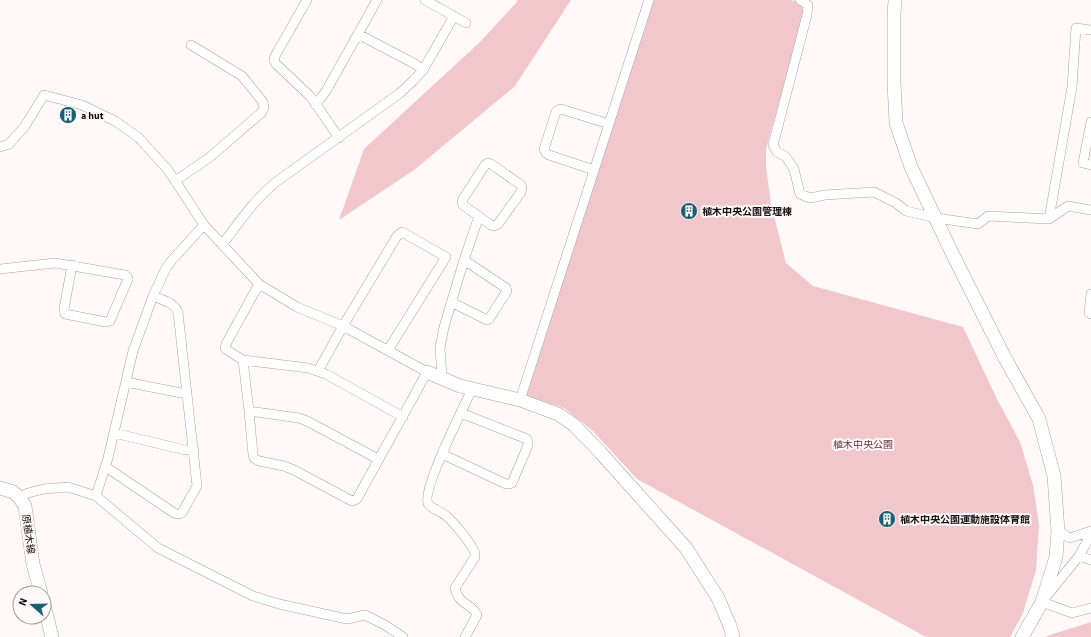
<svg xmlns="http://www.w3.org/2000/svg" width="1091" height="637" viewBox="0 0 1091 637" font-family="'Source Sans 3','Noto Sans JP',sans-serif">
	<rect width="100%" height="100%" fill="#fef8f9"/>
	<path fill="#f1c7cb" d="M 517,0 L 571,0 L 515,86 L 414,170 L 339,220 L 364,149 L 480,42 L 517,2 Z
		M 653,0 L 791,0 L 800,3 L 804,13 L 766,149 L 766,167 L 771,204 L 786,263 L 813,286 L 963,327 L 997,399 L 1020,442 L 1033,485 L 1039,525 L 1036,570 L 1023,613 L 1010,637 L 926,637 L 637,479 L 593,431 L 564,408 L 526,396 Z
		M 1091,622 L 1091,637 L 1046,637 L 1047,636 Z"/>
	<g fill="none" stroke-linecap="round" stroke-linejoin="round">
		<g stroke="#aea0a1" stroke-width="10">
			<path id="street" d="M 307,0 L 275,56 L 274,60 L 276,64 L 309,95 L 318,107 L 339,138
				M 425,0 L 466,23
				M 800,0 L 808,5 L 807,15 L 773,145 L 777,152 L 786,157 L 794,169 L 800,194 L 810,198 L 825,195 L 874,192 L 896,203 L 906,211 L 936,218 L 978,224 L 988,216 L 1049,219 L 1068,206 L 1091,210
				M 358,34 L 415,64 L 423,70
				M 315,104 L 321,98 L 326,91 L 377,0
				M 1091,122 L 1083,163 L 1091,165
				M 0,147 L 9,144 L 25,126 L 44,95 L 82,105 L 115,121 L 138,137 L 168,170 L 204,225 L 259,284 L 297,307 L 343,326 L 427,372 C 404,415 380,456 357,499 L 352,501 L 294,470 L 284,466 L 259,461 L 254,458 L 253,454 L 249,411 L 243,360
				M 488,163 L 491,164 L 521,185 L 522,188 L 521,192 L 498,224 L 494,226 L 491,225 L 463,205 L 462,202 L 463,199 L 485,165 Z
				M 594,170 L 549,155 L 546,153 L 544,149 L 556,112 L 558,110 L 561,109 L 609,124
				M 175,181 L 210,157 L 261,113 L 264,108 L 263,102 L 242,76 L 191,45
				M 1049,219 L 1072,87 L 1076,28 L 1091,30
				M 222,245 C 239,222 254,200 276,182 L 400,93 L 413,81 L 423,70 L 454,16
				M 0,269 L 55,263 L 125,275 L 127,277 L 128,279 L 110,321 L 106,322 L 65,314 L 64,309 L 72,265
				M 259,284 L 226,344 L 225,348 L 227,350 L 243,360 L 308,368 L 326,374 L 403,417
				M 1091,294 L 1089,313 L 1091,314
				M 451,302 L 487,320 L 489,319 L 507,291 L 506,288 L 464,260
				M 318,371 L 343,326 L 397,236 L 402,232 L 446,257 L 388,350
				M 442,377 L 440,348 L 444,327 L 464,260 L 477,222 L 480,217
				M 126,382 L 181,393 L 187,394
				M 520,400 L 649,0
				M 249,411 L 299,418 L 307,421 L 378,459
				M 114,433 L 185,450 L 194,450
				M 442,454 L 506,484 L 509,484 L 512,483 L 528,445 L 527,439 L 461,413
				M 106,467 L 174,513 C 178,515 180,515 183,511 L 197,486 L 178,312 C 174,302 162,300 153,296
				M 96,496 L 108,458 L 133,351 L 153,296 L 166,268 L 173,259 L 204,225
				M 19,497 L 28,493 L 44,489 L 68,487 L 96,496 L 158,548 L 253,596 L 279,604 L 347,619 L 365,615 L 385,625 L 403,637
				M 1058,531 L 1070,538 L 1091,531
				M 1091,534 L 1079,556 L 1042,602 L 1072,613 L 1091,608
				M 1079,556 L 1091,560
				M 465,637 L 477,615 C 473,604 458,605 455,588 L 475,557 L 475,553 C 471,543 453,521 445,515 C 440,511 433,509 429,505 C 419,494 465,405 472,389"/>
		</g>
		<g stroke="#aea0a1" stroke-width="14">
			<path id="secondary" d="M 895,0 L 894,13 L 894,83 L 896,123 L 911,167 L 953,255 L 1005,358 L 1039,419 L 1054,476 L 1058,531 L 1056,557 L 1042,602 L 1022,637
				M 427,372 L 460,386 L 520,400 L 558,414 L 574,425 L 600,452 L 686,548 L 718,598 L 730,626 L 733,637
				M 0,488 L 13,492 L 19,497 L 25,506 L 33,564 L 41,593
				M 44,605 L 52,637"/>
		</g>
		<use href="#street" stroke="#fff" stroke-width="9"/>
		<use href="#secondary" stroke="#fff" stroke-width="13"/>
	</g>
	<defs>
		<g id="building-disc" transform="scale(0.9)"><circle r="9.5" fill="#1b6072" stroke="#fef8f9"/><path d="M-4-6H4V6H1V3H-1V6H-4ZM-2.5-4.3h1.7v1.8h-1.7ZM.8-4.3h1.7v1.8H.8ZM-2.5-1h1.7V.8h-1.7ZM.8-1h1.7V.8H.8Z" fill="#fff"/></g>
	</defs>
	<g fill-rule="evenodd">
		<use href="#building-disc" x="68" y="115"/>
		<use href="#building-disc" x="689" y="211"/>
		<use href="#building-disc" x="887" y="519"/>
	</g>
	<g text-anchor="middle" stroke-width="4" stroke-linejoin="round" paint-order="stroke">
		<g font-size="10" font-weight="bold" fill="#151011" stroke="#fef8f9" text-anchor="start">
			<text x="81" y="119">a hut</text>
			<text x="702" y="215">植木中央公園管理棟</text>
			<text x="900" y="523">植木中央公園運動施設体育館</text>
		</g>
		<g font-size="10" fill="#6c323b" stroke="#fef8f9">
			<text x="863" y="448">植木中央公園</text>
		</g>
		<g font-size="10" fill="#151011" stroke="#fef8f9">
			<text transform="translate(29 534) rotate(82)" y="4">原植木線</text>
		</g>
	</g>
	<g transform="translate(32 605) rotate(290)"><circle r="19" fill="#fef8f9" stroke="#a19b9c"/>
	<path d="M0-3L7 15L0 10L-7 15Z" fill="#1b6072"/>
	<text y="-6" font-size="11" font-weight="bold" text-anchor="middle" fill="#151011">N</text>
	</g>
</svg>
